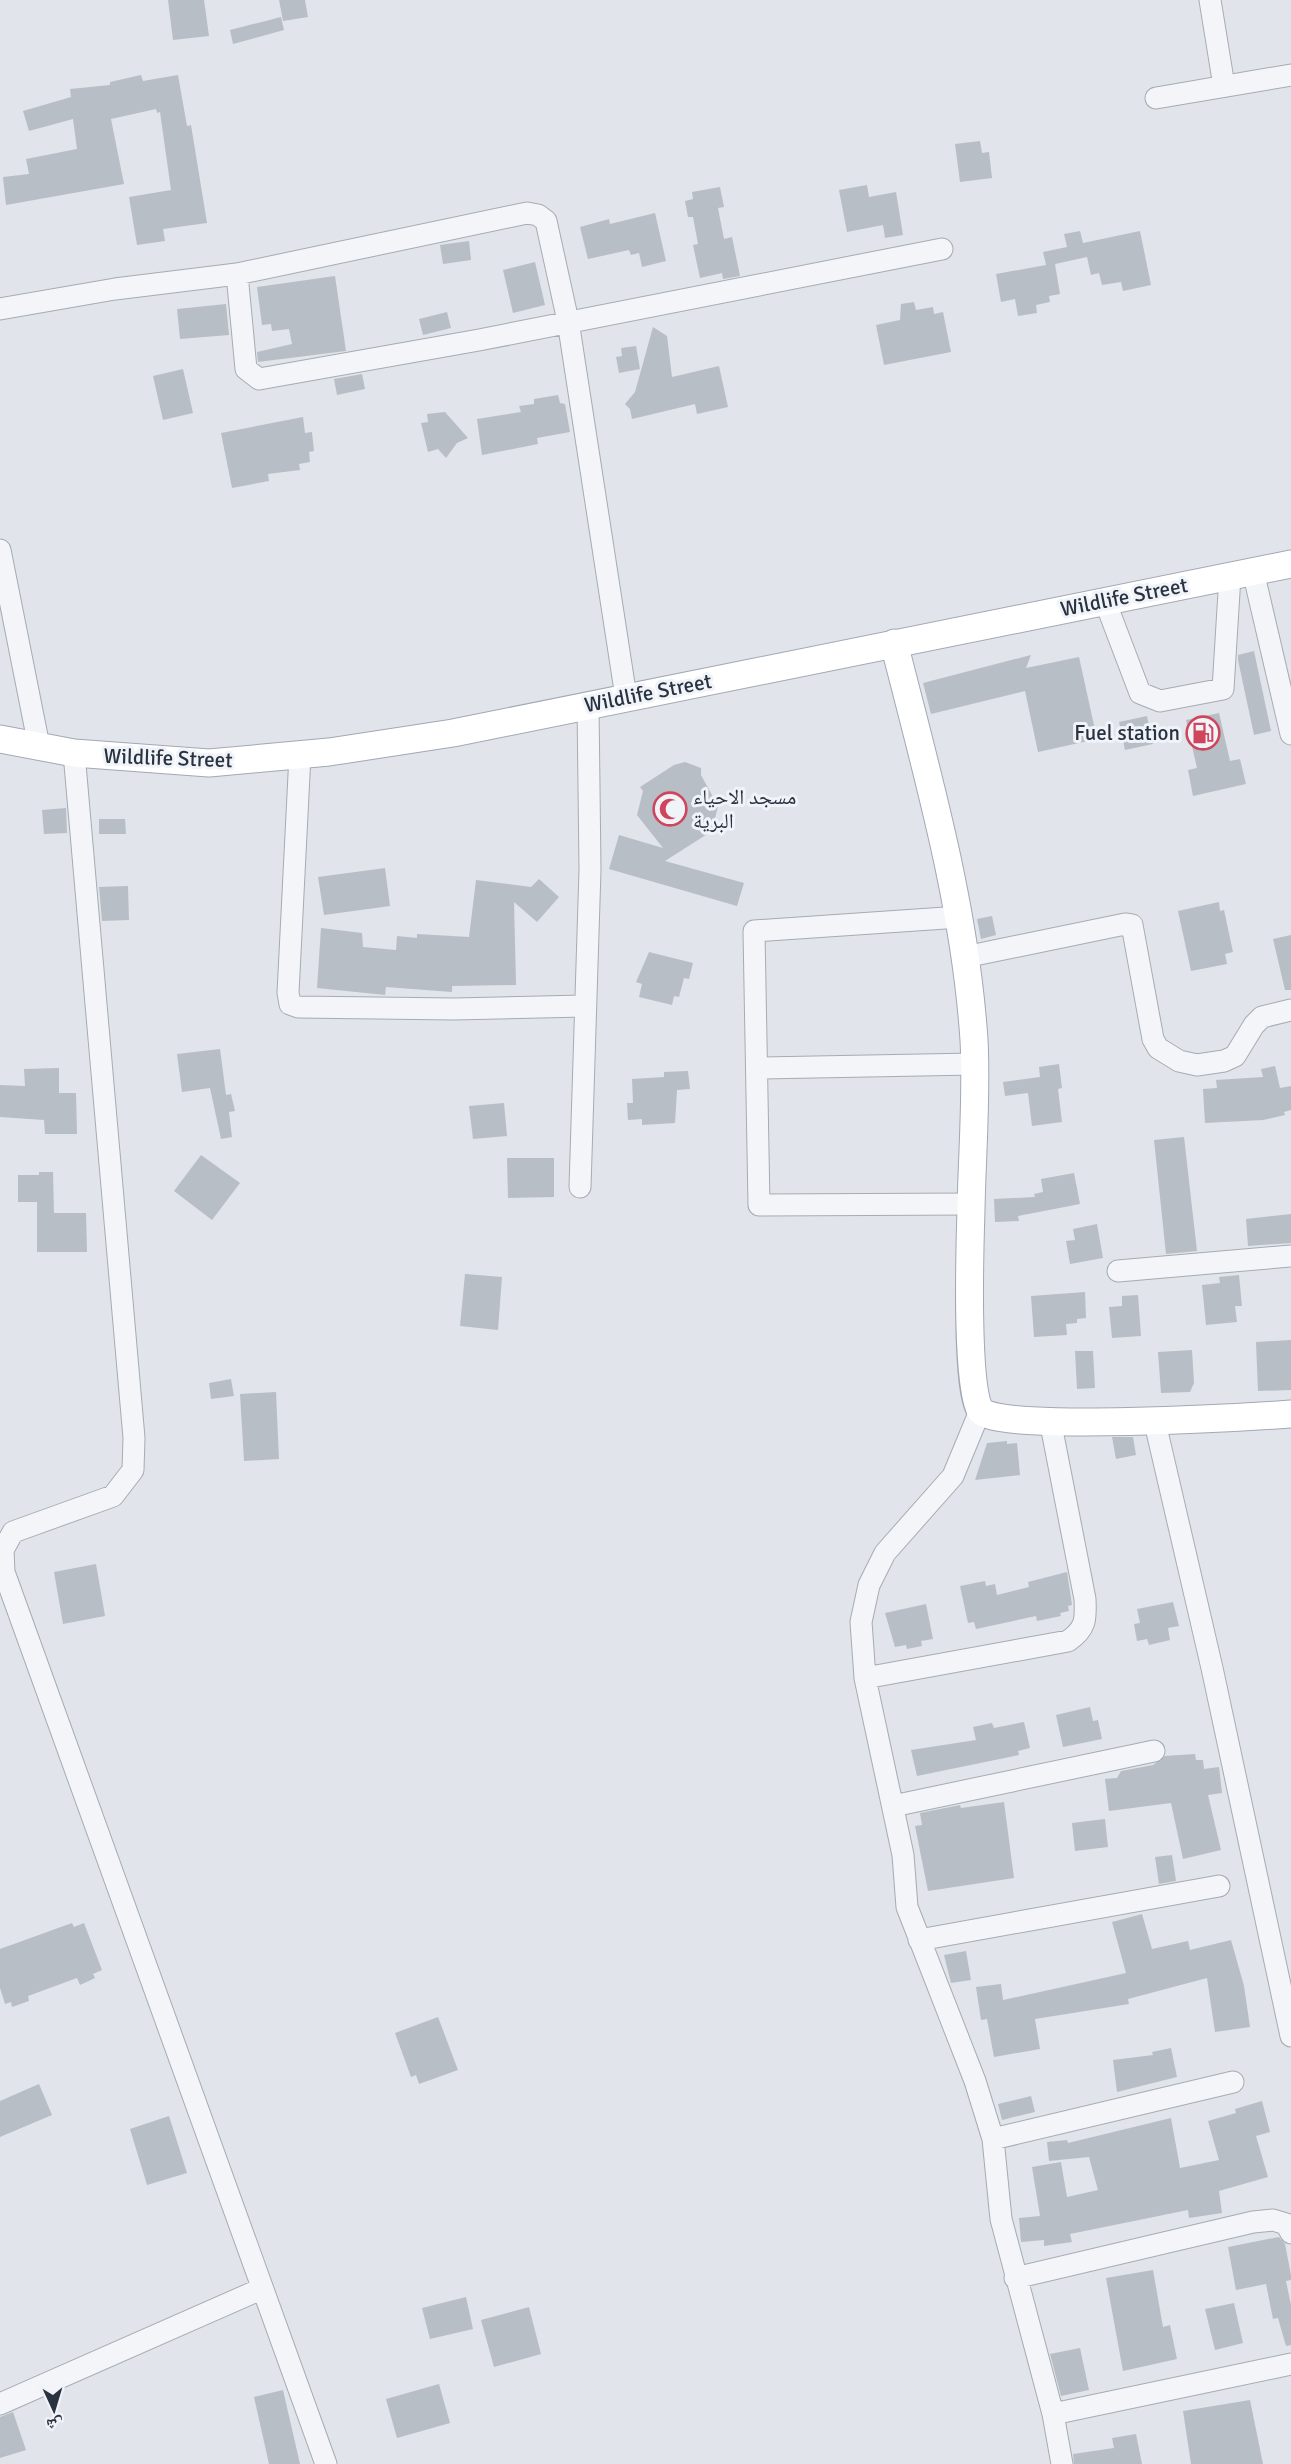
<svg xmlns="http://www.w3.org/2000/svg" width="1291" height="2464" viewBox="0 0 1291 2464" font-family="Signika,'Noto Naskh Arabic',sans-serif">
	<rect width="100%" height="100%" fill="#e1e4ea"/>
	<path fill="#b8bec6" d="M 168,0 L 204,0 L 209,36 L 173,40 Z
		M 279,0 L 305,0 L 308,17 L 283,21 Z
		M 281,17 L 284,30 L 233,44 L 230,30 Z
		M 141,75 L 143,81 L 178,75 L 187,126 L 191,125 L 207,223 L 163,229 L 165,241 L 137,245 L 129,197 L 171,190 L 160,112 L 157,113 L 156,109 L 111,119 L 124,184 L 6,205 L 3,177 L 29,174 L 26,159 L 77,149 L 73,119 L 29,131 L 23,111 L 71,97 L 70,89 L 110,85 L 110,82 Z
		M 980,141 L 982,153 L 989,152 L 992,178 L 960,182 L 955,144 Z
		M 867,185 L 869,197 L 896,192 L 903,235 L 885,238 L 883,225 L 847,232 L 839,190 Z
		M 720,187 L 724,207 L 718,208 L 724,239 L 732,237 L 740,276 L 723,279 L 722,273 L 700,278 L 693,245 L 698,244 L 693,217 L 688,217 L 685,201 L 693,199 L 692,192 Z
		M 655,213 L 666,261 L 642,267 L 639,253 L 631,255 L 629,250 L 588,259 L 580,227 L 609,219 L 610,224 Z
		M 1080,231 L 1083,243 L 1140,231 L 1151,285 L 1123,291 L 1121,282 L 1102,285 L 1099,273 L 1091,275 L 1087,257 L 1055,264 L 1060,294 L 1049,296 L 1050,302 L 1036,305 L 1037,313 L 1018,316 L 1015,299 L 1001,302 L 996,274 L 1046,265 L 1043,252 L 1067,247 L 1064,234 Z
		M 469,241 L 471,260 L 443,264 L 440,245 Z
		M 535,262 L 545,305 L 513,313 L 503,270 Z
		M 335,276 L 346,351 L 258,362 L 257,352 L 292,344 L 289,329 L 272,331 L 271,324 L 262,325 L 257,287 Z
		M 914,302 L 916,310 L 933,307 L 934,314 L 943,312 L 951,352 L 884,365 L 876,325 L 900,320 L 901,304 Z
		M 226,304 L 229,335 L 180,339 L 177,309 Z
		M 447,312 L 451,328 L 423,335 L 419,319 Z
		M 653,327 L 667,336 L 672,377 L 719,366 L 728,407 L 697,414 L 695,404 L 632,419 L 630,409 L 625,404 L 635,392 Z
		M 636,346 L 640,369 L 619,373 L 616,357 L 622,356 L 621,348 Z
		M 183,369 L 193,413 L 163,420 L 153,376 Z
		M 362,374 L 365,389 L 337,395 L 334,379 Z
		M 558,395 L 560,403 L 565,404 L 570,432 L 537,438 L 538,444 L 482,455 L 477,419 L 521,412 L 519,406 L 534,404 L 534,399 Z
		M 445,412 L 468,438 L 457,443 L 446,458 L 438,449 L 428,452 L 421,423 L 428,422 L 427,414 Z
		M 303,417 L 305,433 L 312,432 L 314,451 L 309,452 L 310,462 L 299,464 L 300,470 L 268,474 L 269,481 L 232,488 L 221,433 Z
		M 1254,651 L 1271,731 L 1254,735 L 1238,660 L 1238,655 Z
		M 1031,655 L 1026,668 L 1079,657 L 1097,739 L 1038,752 L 1025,691 L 931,714 L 923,683 Z
		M 1219,713 L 1230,761 L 1240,759 L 1246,784 L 1193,796 L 1188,770 L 1197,768 L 1186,720 Z
		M 1147,716 L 1153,744 L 1125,750 L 1119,722 Z
		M 685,762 L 701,768 L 701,775 L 718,806 L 712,831 L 665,861 L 744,883 L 737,906 L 609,869 L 619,835 L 663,848 L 637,815 L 643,791 L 640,787 L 674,765 Z
		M 66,808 L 67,833 L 44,834 L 42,810 Z
		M 99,819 L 125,819 L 126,834 L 99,834 Z
		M 385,868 L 390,906 L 324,915 L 318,877 Z
		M 539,879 L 559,897 L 537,922 L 514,902 L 516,985 L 452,986 L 452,992 L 386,987 L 385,995 L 317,988 L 321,928 L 362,933 L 363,947 L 396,950 L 397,936 L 417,938 L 417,934 L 469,937 L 476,880 L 531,887 Z
		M 128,886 L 129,920 L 102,921 L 99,887 Z
		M 1219,902 L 1220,911 L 1224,910 L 1233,952 L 1225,954 L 1227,964 L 1191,971 L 1178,911 Z
		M 992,916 L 996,935 L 981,939 L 977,919 Z
		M 1291,935 L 1291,990 L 1285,990 L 1273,939 Z
		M 649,952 L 693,963 L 689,979 L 684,978 L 679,997 L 674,996 L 672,1005 L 639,997 L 642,984 L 636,982 Z
		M 220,1049 L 226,1095 L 231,1094 L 235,1111 L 229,1112 L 232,1137 L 221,1139 L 210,1088 L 182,1092 L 177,1054 Z
		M 1059,1064 L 1062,1088 L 1058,1089 L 1062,1122 L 1032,1126 L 1028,1093 L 1005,1096 L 1003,1082 L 1040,1077 L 1039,1067 Z
		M 1275,1066 L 1280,1088 L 1291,1086 L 1291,1110 L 1284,1112 L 1285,1115 L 1263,1120 L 1205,1123 L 1203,1089 L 1217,1088 L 1216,1080 L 1263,1077 L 1261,1069 Z
		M 59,1068 L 59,1093 L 76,1093 L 77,1134 L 45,1134 L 44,1120 L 0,1117 L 0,1085 L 25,1086 L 24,1069 Z
		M 688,1071 L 690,1089 L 677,1090 L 675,1123 L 642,1125 L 642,1119 L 628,1120 L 627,1103 L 633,1103 L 632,1079 L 664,1077 L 664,1072 Z
		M 504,1103 L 507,1136 L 473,1139 L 469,1106 Z
		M 1184,1137 L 1197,1251 L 1166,1254 L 1154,1140 Z
		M 201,1155 L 240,1183 L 212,1220 L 174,1191 Z
		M 507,1158 L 554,1158 L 554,1197 L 508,1198 Z
		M 39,1172 L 53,1172 L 54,1213 L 86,1213 L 87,1252 L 37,1252 L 37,1202 L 18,1202 L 18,1175 L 39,1175 Z
		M 1074,1173 L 1080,1204 L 1018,1216 L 1019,1221 L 995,1222 L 994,1199 L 1035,1197 L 1034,1194 L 1043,1192 L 1041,1179 Z
		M 1291,1214 L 1291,1243 L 1248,1246 L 1246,1219 Z
		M 1097,1224 L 1103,1258 L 1070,1264 L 1066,1241 L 1075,1240 L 1073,1229 Z
		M 465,1274 L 502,1277 L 498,1330 L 460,1326 Z
		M 1239,1275 L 1242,1306 L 1235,1306 L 1237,1322 L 1206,1325 L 1202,1285 L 1220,1283 L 1219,1277 Z
		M 1085,1292 L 1086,1318 L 1077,1319 L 1077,1323 L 1066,1324 L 1067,1335 L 1034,1337 L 1031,1296 Z
		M 1138,1295 L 1141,1336 L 1112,1338 L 1109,1307 L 1122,1306 L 1122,1296 Z
		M 1291,1340 L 1291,1390 L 1258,1391 L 1256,1342 Z
		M 1192,1350 L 1194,1383 L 1190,1392 L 1161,1393 L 1158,1352 Z
		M 1075,1351 L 1093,1351 L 1095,1388 L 1077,1389 Z
		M 231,1379 L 234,1396 L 211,1399 L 209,1383 Z
		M 276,1392 L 279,1459 L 244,1461 L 240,1394 Z
		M 1112,1437 L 1133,1437 L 1136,1455 L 1116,1459 Z
		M 1007,1441 L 1007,1444 L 1017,1443 L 1020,1475 L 975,1480 L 987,1443 Z
		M 96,1564 L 105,1616 L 63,1624 L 54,1572 Z
		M 1067,1572 L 1072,1605 L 1068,1606 L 1069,1611 L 1060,1613 L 1061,1616 L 1037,1621 L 1036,1616 L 976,1629 L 974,1622 L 968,1623 L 960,1586 L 985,1581 L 986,1586 L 995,1584 L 997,1595 L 1029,1587 L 1028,1582 Z
		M 1173,1602 L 1179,1626 L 1168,1628 L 1170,1640 L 1149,1645 L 1147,1639 L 1137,1641 L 1134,1624 L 1140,1623 L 1137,1609 Z
		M 926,1604 L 933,1639 L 921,1641 L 922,1646 L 907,1649 L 906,1645 L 895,1647 L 885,1613 Z
		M 1090,1707 L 1093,1721 L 1098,1720 L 1102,1739 L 1063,1747 L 1056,1715 Z
		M 1024,1722 L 1030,1748 L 1018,1751 L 1019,1755 L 917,1776 L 911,1750 L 976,1740 L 973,1727 L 992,1723 L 994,1728 Z
		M 1195,1754 L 1196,1760 L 1203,1760 L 1204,1769 L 1219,1767 L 1222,1793 L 1208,1795 L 1221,1850 L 1183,1859 L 1171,1803 L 1109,1811 L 1105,1779 L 1117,1778 L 1121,1771 L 1153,1765 L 1165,1756 Z
		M 1004,1802 L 1014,1878 L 928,1891 L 915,1826 L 922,1825 L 920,1813 L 960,1805 L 961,1808 Z
		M 1105,1819 L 1108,1847 L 1075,1851 L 1072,1823 Z
		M 1172,1855 L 1176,1881 L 1159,1884 L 1155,1857 Z
		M 1142,1914 L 1152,1949 L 1188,1941 L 1190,1950 L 1231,1940 L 1244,1986 L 1250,2027 L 1215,2032 L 1207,1978 L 1128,1999 L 1129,2004 L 1035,2019 L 1040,2049 L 994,2057 L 987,2019 L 981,2020 L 976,1987 L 1001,1984 L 1003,2000 L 1126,1973 L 1112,1922 Z
		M 72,1923 L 74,1927 L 84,1923 L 102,1970 L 93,1974 L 95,1978 L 80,1985 L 77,1978 L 28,1996 L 29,2001 L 12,2007 L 11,2002 L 5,2004 L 0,1988 L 0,1949 Z
		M 966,1951 L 971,1980 L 951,1983 L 944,1955 Z
		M 438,2017 L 458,2070 L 419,2084 L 416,2075 L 411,2077 L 395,2033 Z
		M 1171,2048 L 1177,2077 L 1117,2092 L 1113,2060 L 1153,2055 L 1152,2052 Z
		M 39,2084 L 52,2115 L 0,2137 L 0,2101 Z
		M 1031,2096 L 1035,2112 L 1002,2120 L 998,2104 Z
		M 1262,2101 L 1270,2132 L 1256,2136 L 1268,2177 L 1219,2191 L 1222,2213 L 1189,2218 L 1188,2210 L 1070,2234 L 1072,2242 L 1044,2246 L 1044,2240 L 1021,2242 L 1019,2218 L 1040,2216 L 1032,2167 L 1061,2162 L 1067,2197 L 1098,2190 L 1089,2157 L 1049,2161 L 1047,2142 L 1067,2140 L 1068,2143 L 1171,2118 L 1180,2168 L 1219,2160 L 1208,2121 L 1236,2113 L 1235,2109 Z
		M 169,2116 L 187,2173 L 147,2185 L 130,2129 Z
		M 1279,2237 L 1285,2244 L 1291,2275 L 1291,2280 L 1286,2281 L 1291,2305 L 1291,2345 L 1286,2346 L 1278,2318 L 1273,2319 L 1266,2284 L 1236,2290 L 1228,2247 Z
		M 1153,2270 L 1163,2327 L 1170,2325 L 1177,2359 L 1123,2371 L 1106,2278 Z
		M 466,2297 L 473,2329 L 430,2339 L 422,2308 Z
		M 1234,2303 L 1243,2343 L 1215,2350 L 1205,2309 Z
		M 529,2307 L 541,2354 L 494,2367 L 481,2320 Z
		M 1080,2348 L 1089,2390 L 1061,2396 L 1050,2354 Z
		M 439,2384 L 450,2423 L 397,2438 L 386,2399 Z
		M 283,2390 L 300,2464 L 269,2464 L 254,2397 Z
		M 1250,2400 L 1263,2464 L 1191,2464 L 1183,2411 Z
		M 13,2412 L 26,2450 L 0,2458 L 0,2417 Z
		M 1136,2434 L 1142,2464 L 1074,2464 L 1073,2454 L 1114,2448 L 1112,2438 Z"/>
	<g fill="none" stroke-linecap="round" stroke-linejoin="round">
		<g stroke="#a6abb4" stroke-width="23">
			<path id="minor" d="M 1210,0 L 1224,86
				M 1156,98 L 1291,75
				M 237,274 L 246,369 L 259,379 L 479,340 L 942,249
				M 0,309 L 115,289 L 237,274 L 527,213 L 538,215 L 546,221 L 568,321 L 626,697
				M 0,550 L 39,746
				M 1253,571 L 1291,734
				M 1105,601 L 1140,693 L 1160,701 L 1223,689 L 1230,576
				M 74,753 L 134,1438 L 133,1470 L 113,1496 L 13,1532 L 3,1550 L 4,1572 L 326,2464
				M 300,755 L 288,993 L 290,1004 L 298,1007 L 454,1009 L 584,1006
				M 960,917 L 754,931 L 759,1205 L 971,1204
				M 965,957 L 1125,924 L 1132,925 L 1153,1039 L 1158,1048 L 1179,1061 L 1197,1065 L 1224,1061 L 1235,1056 L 1254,1025 L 1262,1017 L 1291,1010
				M 757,1068 L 974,1064
				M 580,1187 L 590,870 L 588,705
				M 1118,1271 L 1291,1256
				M 980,1411 L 953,1476 L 885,1553 L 869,1585 L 861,1622 L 865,1678 L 903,1855 L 907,1907 L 975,2081 L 993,2139 L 1001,2219 L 1053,2414 L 1062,2464
				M 1155,1423 L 1212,1668 L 1291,2036
				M 865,1678 L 1068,1641 C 1086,1629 1086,1619 1085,1599 L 1050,1420
				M 893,1806 L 1154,1751
				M 919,1940 L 1219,1886
				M 993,2139 L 1233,2082
				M 1015,2278 L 1253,2222 L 1273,2220 L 1286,2224 L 1291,2233
				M 0,2404 L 261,2289
				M 1053,2414 L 1291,2364"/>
		</g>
		<g stroke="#a0a9b5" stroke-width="29">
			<path id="major" d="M 894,643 C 927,774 965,904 974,1040 C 977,1096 972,1154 971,1210 C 970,1241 965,1394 981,1411 C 1001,1432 1250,1417 1291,1414
				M 0,739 L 74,753 L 209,763 L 329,752 L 453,733 L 1291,564"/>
		</g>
		<use href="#minor" stroke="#f3f5f8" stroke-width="21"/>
		<use href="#major" stroke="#fff" stroke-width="27"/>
	</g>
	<defs>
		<g id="fuel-ring" transform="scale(1.725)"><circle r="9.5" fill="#f0f3f7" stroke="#cf455c" stroke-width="1.5"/><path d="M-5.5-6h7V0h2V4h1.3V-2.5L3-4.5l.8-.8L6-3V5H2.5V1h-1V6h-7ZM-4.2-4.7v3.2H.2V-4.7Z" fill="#cf455c"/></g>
		<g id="mosque-ring" transform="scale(1.725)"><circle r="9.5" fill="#f0f3f7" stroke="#cf455c" stroke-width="1.5"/><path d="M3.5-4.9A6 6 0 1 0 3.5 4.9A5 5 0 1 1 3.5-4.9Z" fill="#cf455c"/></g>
	</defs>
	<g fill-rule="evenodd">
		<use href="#fuel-ring" x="1203" y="733"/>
		<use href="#mosque-ring" x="670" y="809"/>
	</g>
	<g text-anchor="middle" stroke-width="6" stroke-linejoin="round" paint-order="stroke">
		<g font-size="21" fill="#293241" stroke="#f0f3f7">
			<text transform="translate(1124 597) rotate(-11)" y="7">Wildlife Street</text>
			<text transform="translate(648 693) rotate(-11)" y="7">Wildlife Street</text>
			<text transform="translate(168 758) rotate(2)" y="7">Wildlife Street</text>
		</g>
		<g font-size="21" fill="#293241" stroke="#f0f3f7" text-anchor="end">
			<text x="1180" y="740">Fuel station</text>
			<text x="693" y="804" text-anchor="start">مسجد الاحياء<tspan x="693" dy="24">البرية</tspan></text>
		</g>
	</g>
	<g transform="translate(54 2410) rotate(176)" stroke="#f0f3f7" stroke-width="4.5" paint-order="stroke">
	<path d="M0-4.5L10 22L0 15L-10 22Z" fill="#293241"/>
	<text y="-9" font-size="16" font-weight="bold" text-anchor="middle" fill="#293241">ش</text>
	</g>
</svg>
